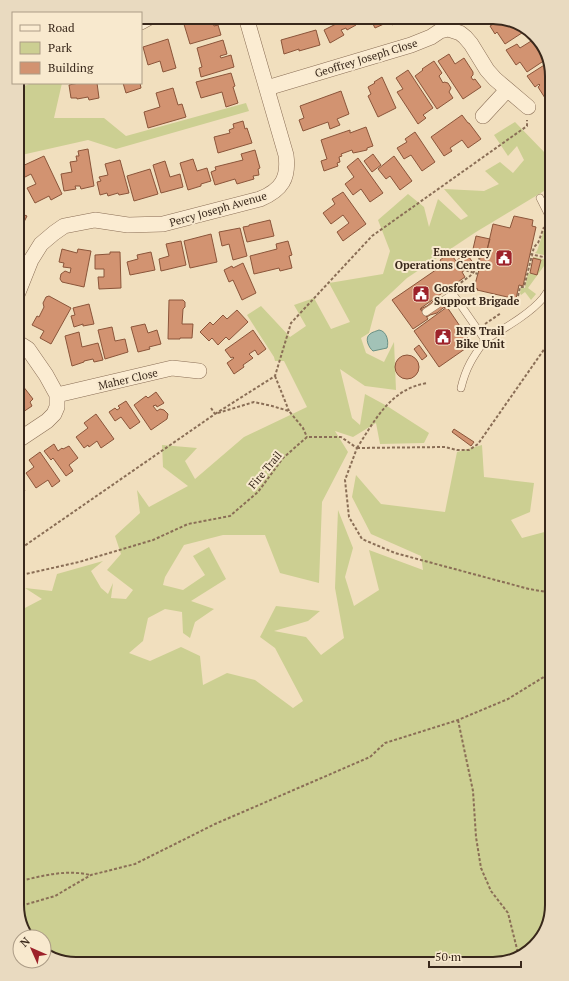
<svg xmlns="http://www.w3.org/2000/svg" width="569" height="981" viewBox="0 0 569 981" font-family="'PT Serif',serif">
	<rect width="100%" height="100%" fill="#f1dfbe"/>
	<path fill="#cccf92" d="M 32,83 L 62,83 L 54,118 L 104,118 L 126,136 L 246,103 L 249,111 L 116,149 L 88,140 L 17,156 L 17,89 Z
		M 515,122 L 547,155 L 552,139 L 552,207 L 544,191 L 476,232 L 407,278 L 376,307 L 369,333 L 361,338 L 366,353 L 384,362 L 394,342 L 396,390 L 365,386 L 340,369 L 352,418 L 360,425 L 365,394 L 387,406 L 429,433 L 424,443 L 380,444 L 376,423 L 353,437 L 335,431 L 348,452 L 322,502 L 319,583 L 280,573 L 265,535 L 223,535 L 184,545 L 165,577 L 163,585 L 183,590 L 205,575 L 193,556 L 209,547 L 226,579 L 191,601 L 214,609 L 195,622 L 190,638 L 183,633 L 182,612 L 165,609 L 148,618 L 143,641 L 129,653 L 150,661 L 181,647 L 200,656 L 203,685 L 227,673 L 255,680 L 293,708 L 303,701 L 275,648 L 260,637 L 276,606 L 320,611 L 308,621 L 274,631 L 306,637 L 321,655 L 344,638 L 335,588 L 338,510 L 353,548 L 345,577 L 354,606 L 379,590 L 369,550 L 423,570 L 421,556 L 371,534 L 352,497 L 356,475 L 381,504 L 445,512 L 457,452 L 482,445 L 484,477 L 534,483 L 530,512 L 511,520 L 522,538 L 552,530 L 552,905 L 542,938 L 519,958 L 493,964 L 72,964 L 44,954 L 44,937 L 28,937 L 23,931 L 17,905 L 17,607 L 23,609 L 42,599 L 25,588 L 52,591 L 57,574 L 103,561 L 91,571 L 101,588 L 108,594 L 113,583 L 111,598 L 126,599 L 133,590 L 107,570 L 121,554 L 115,536 L 140,513 L 137,490 L 149,507 L 188,486 L 163,467 L 162,445 L 197,448 L 185,461 L 195,479 L 244,437 L 307,407 L 284,361 L 275,361 L 274,357 L 247,315 L 261,306 L 290,337 L 306,326 L 294,305 L 314,298 L 331,329 L 350,322 L 329,283 L 383,274 L 390,251 L 378,220 L 408,194 L 424,207 L 429,227 L 438,199 L 461,220 L 468,216 L 444,189 L 484,191 L 499,184 L 485,171 L 500,162 L 513,173 L 524,160 L 517,146 L 508,156 L 494,135 Z
		M 545,227 L 552,229 L 552,257 L 535,253 L 537,251 Z
		M 534,257 L 552,261 L 551,270 L 552,272 L 544,266 L 528,288 L 536,294 L 531,300 L 525,292 L 521,295 L 520,293 L 521,288 L 525,288 L 528,273 L 537,275 L 541,260 L 533,258 Z"/>
	<path fill="#a2c2b7" stroke="#699084" d="M 379,330 C 387,331 389,342 387,348 L 373,351 C 369,348 364,338 370,334 C 372,332 377,331 379,330 Z"/>
	<path fill="#d29371" stroke="#8b553a" d="M 198,17 L 218,17 L 212,19 L 214,26 L 218,25 L 221,35 L 190,44 L 183,21 Z
		M 335,17 L 352,17 L 356,25 L 347,30 L 346,28 L 341,30 L 344,35 L 330,43 L 324,30 L 338,23 Z
		M 355,17 L 383,17 L 386,23 L 375,28 L 370,18 L 359,24 Z
		M 387,17 L 404,17 L 392,25 Z
		M 502,19 L 526,27 L 528,29 L 505,44 L 497,32 L 495,34 L 490,26 Z
		M 316,30 L 320,45 L 299,51 L 299,49 L 284,54 L 281,40 Z
		M 536,38 L 546,52 L 548,58 L 527,72 L 520,62 L 516,65 L 506,50 L 517,44 L 520,48 Z
		M 168,39 L 176,68 L 163,72 L 160,61 L 148,65 L 143,47 Z
		M 223,40 L 227,54 L 220,56 L 221,58 L 231,55 L 234,67 L 201,77 L 199,68 L 202,67 L 197,48 Z
		M 449,54 L 455,64 L 464,58 L 473,72 L 473,75 L 471,77 L 473,80 L 475,79 L 481,87 L 463,99 L 438,61 Z
		M 434,61 L 442,73 L 439,76 L 443,83 L 444,82 L 448,83 L 451,88 L 449,92 L 453,98 L 437,109 L 415,76 L 423,70 L 422,69 Z
		M 549,62 L 552,76 L 552,93 L 545,98 L 538,87 L 540,85 L 539,84 L 535,87 L 527,76 Z
		M 408,70 L 433,108 L 423,115 L 426,118 L 418,124 L 397,92 L 403,89 L 396,78 Z
		M 231,73 L 235,86 L 233,87 L 238,103 L 226,107 L 222,92 L 201,98 L 196,82 Z
		M 382,77 L 396,108 L 378,117 L 368,96 L 371,94 L 368,87 L 375,83 L 374,82 Z
		M 79,83 L 97,83 L 99,98 L 89,100 L 88,97 L 77,99 L 77,98 L 71,98 L 69,85 Z
		M 123,83 L 140,83 L 141,88 L 126,93 Z
		M 173,88 L 178,105 L 182,104 L 186,117 L 148,128 L 144,112 L 160,107 L 156,93 Z
		M 341,91 L 349,114 L 337,119 L 340,125 L 330,129 L 328,122 L 303,131 L 299,120 L 304,118 L 300,106 Z
		M 462,115 L 468,123 L 469,123 L 481,139 L 468,148 L 462,140 L 450,148 L 452,151 L 444,156 L 431,137 Z
		M 243,121 L 245,129 L 247,128 L 252,143 L 218,153 L 214,137 L 230,133 L 229,130 L 234,128 L 233,124 Z
		M 366,127 L 373,146 L 367,148 L 367,150 L 358,152 L 353,153 L 352,150 L 341,154 L 342,156 L 339,157 L 340,162 L 337,163 L 338,166 L 324,171 L 321,161 L 327,159 L 321,140 L 350,130 L 350,133 Z
		M 415,132 L 435,162 L 422,171 L 411,155 L 404,159 L 397,148 L 407,142 L 405,139 Z
		M 88,149 L 94,186 L 81,189 L 80,186 L 75,186 L 76,189 L 64,191 L 61,174 L 72,172 L 70,162 L 77,161 L 76,156 L 79,156 L 78,151 Z
		M 255,150 L 260,168 L 258,169 L 259,175 L 253,176 L 254,179 L 237,184 L 235,179 L 215,185 L 211,172 L 216,170 L 215,167 L 243,160 L 241,154 Z
		M 373,154 L 381,165 L 372,172 L 364,161 Z
		M 44,156 L 62,194 L 51,200 L 49,196 L 35,203 L 27,188 L 36,184 L 31,174 L 23,178 L 18,168 Z
		M 394,156 L 412,181 L 400,190 L 390,176 L 386,179 L 378,169 Z
		M 358,158 L 383,193 L 370,202 L 361,189 L 353,195 L 345,184 L 354,177 L 347,167 Z
		M 193,159 L 197,171 L 207,168 L 211,181 L 201,184 L 201,186 L 188,190 L 180,163 Z
		M 120,160 L 129,193 L 119,195 L 118,193 L 108,196 L 107,193 L 100,195 L 97,182 L 101,181 L 99,177 L 108,175 L 105,164 Z
		M 165,161 L 170,177 L 180,174 L 183,187 L 161,193 L 153,165 Z
		M 150,169 L 158,194 L 134,201 L 127,176 Z
		M 343,192 L 366,224 L 343,241 L 337,232 L 349,223 L 343,215 L 331,224 L 323,213 L 335,204 L 332,199 Z
		M 17,199 L 22,202 L 17,212 L 27,216 L 21,228 L 17,226 Z
		M 514,216 L 533,220 L 532,226 L 536,227 L 523,286 L 519,285 L 516,299 L 477,290 L 478,289 L 474,288 L 480,266 L 479,259 L 483,251 L 487,250 L 493,224 L 510,228 Z
		M 270,220 L 274,236 L 247,242 L 243,227 L 249,226 L 249,225 Z
		M 240,228 L 247,256 L 233,260 L 229,244 L 222,246 L 219,232 Z
		M 211,234 L 217,262 L 190,268 L 184,241 Z
		M 476,236 L 490,239 L 487,250 L 483,251 L 473,249 Z
		M 181,241 L 186,265 L 161,271 L 159,259 L 169,256 L 166,244 Z
		M 288,241 L 292,255 L 289,256 L 292,268 L 280,271 L 279,268 L 254,274 L 250,256 L 277,249 L 276,244 Z
		M 62,249 L 77,253 L 78,249 L 91,251 L 84,287 L 62,282 L 60,279 L 61,274 L 65,271 L 70,273 L 71,268 L 63,267 L 64,263 L 59,262 Z
		M 110,252 L 120,252 L 121,288 L 99,289 L 98,277 L 104,277 L 104,269 L 95,269 L 95,255 L 110,254 Z
		M 151,252 L 155,270 L 130,275 L 127,262 L 138,259 L 137,255 Z
		M 450,253 L 456,261 L 466,253 L 474,264 L 462,272 L 465,277 L 421,308 L 428,319 L 413,329 L 392,300 L 443,265 L 440,260 Z
		M 533,258 L 541,260 L 537,275 L 530,273 Z
		M 243,263 L 256,293 L 242,300 L 233,280 L 229,282 L 224,270 L 232,266 L 233,268 Z
		M 49,296 L 71,308 L 51,344 L 40,338 L 44,331 L 32,325 L 37,316 L 39,317 L 44,307 L 43,303 L 46,297 Z
		M 439,296 L 440,301 L 446,307 L 443,308 L 437,313 L 430,315 L 427,317 L 420,309 L 427,306 Z
		M 169,300 L 183,300 L 185,302 L 185,307 L 183,309 L 182,324 L 193,324 L 192,338 L 180,338 L 180,339 L 168,339 Z
		M 89,304 L 94,324 L 83,326 L 83,324 L 74,327 L 71,316 L 75,315 L 73,308 Z
		M 447,307 L 472,344 L 439,367 L 414,331 Z
		M 237,310 L 248,322 L 229,340 L 226,337 L 218,345 L 212,338 L 209,341 L 200,332 L 210,322 L 213,325 L 223,315 L 227,319 Z
		M 145,324 L 148,333 L 157,330 L 161,344 L 149,347 L 150,349 L 138,352 L 131,327 Z
		M 112,327 L 115,341 L 125,339 L 128,352 L 105,359 L 98,330 Z
		M 253,330 L 266,349 L 258,355 L 255,350 L 249,354 L 253,358 L 243,365 L 244,367 L 234,374 L 227,363 L 234,358 L 233,357 L 231,358 L 225,350 Z
		M 79,332 L 82,347 L 98,343 L 103,360 L 94,362 L 93,359 L 84,361 L 84,362 L 72,366 L 65,336 Z
		M 419,345 L 427,356 L 422,360 L 414,349 Z
		M395 367a12 12 0 1 1 24 0a12 12 0 1 1-24 0Z
		M 19,381 L 33,399 L 30,402 L 32,406 L 17,416 L 17,382 Z
		M 156,392 L 164,403 L 157,407 L 156,405 L 153,406 L 157,411 L 160,409 L 164,410 L 168,414 L 167,419 L 151,430 L 134,405 L 146,396 L 148,398 Z
		M 126,401 L 140,422 L 130,429 L 121,417 L 115,421 L 109,412 L 115,408 L 117,410 L 120,408 L 118,406 Z
		M 96,414 L 114,439 L 101,448 L 97,441 L 89,447 L 88,445 L 84,448 L 76,437 L 88,428 L 84,423 Z
		M 454,429 L 474,442 L 471,446 L 452,432 Z
		M 54,444 L 58,451 L 62,448 L 63,449 L 69,446 L 78,458 L 69,465 L 73,471 L 66,476 L 53,458 L 51,460 L 44,451 Z
		M 40,452 L 60,481 L 52,487 L 48,480 L 36,488 L 26,473 L 34,467 L 29,460 Z
		M 17,479 L 25,491 L 17,497 Z"/>
	<g fill="none" stroke-linecap="round" stroke-linejoin="round">
		<g stroke="#8a6e56" stroke-width="8">
			<path id="lane" d="M 540,198 L 552,222
				M 426,312 L 453,294 L 485,340 C 503,329 530,314 543,298 C 546,294 549,289 552,285
				M 461,388 C 466,367 473,357 485,340"/>
		</g>
		<g stroke="#8a6e56" stroke-width="16">
			<path id="street" d="M 141,22 L 150,17
				M 267,88 L 411,45 L 431,37 L 440,31 L 448,29 L 460,33 L 465,37 L 471,44 L 487,70 L 495,79 L 528,107
				M 483,116 L 507,90
				M 17,295 L 31,260 L 41,244 L 54,233 L 64,226 L 95,220 L 128,225 L 163,224 L 260,199 C 282,190 289,178 286,155 L 246,17
				M 57,395 L 172,368 L 199,371
				M 17,441 L 47,421 L 54,414 L 57,407 L 57,395 L 46,375 L 28,349 L 17,342"/>
		</g>
		<path stroke="#8a6e56" stroke-width="2" stroke-dasharray="3 2" stroke-linecap="butt" d="M 530,254 L 552,259
			M 466,270 L 468,271 L 478,274
			M 457,286 C 461,282 466,279 470,276 C 478,269 479,260 481,251
			M 518,296 L 520,287 L 524,287 L 534,247 L 538,243 L 544,227
			M 485,324 L 501,313
			M 275,376 L 289,411
			M 218,413 L 254,402 L 272,406 L 289,411 L 303,428 L 307,437
			M 215,414 L 275,376 L 291,323 L 372,236 L 527,126 L 527,120
			M 357,448 L 445,447 L 457,450 L 469,450 L 478,444 L 552,338
			M 357,448 C 375,420 391,388 428,383
			M 17,551 L 215,414 L 211,408
			M 17,576 L 79,562 L 153,540 L 188,524 L 230,516 L 258,492 L 283,458 L 307,437 L 341,437 L 357,448 L 345,480 L 349,517 L 362,539 L 395,553 L 529,589 L 552,593
			M 458,720 L 473,791 L 476,837 L 481,868 L 491,891 L 508,913 L 519,957
			M 17,882 C 41,876 66,869 90,875
			M 17,907 L 55,896 L 91,875 L 135,864 L 215,824 L 370,757 L 385,743 L 458,720 L 508,699 L 547,675 L 552,673"/>
		<use href="#lane" stroke="#fbecd2" stroke-width="7"/>
		<use href="#street" stroke="#fbecd2" stroke-width="15"/>
	</g>
	<defs>
		<g id="civic-square" transform="scale(0.9)"><rect x="-9" y="-9" width="18" height="18" rx="4" fill="#9d222a" stroke="#f8e9ce"/><path d="M-.6-6.5H3V-4.5H.6V-3L4-1V1h2V6H-6V1h2V-1L-.6-3ZM-1.2 2.5V6h2.4V2.5Z" fill="#fff"/></g>
	</defs>
	<g fill-rule="evenodd">
		<use href="#civic-square" x="504" y="258"/>
		<use href="#civic-square" x="421" y="294"/>
		<use href="#civic-square" x="443" y="337"/>
	</g>
	<g text-anchor="middle" stroke-width="4" stroke-linejoin="round" paint-order="stroke">
		<g font-size="11" fill="#39281b" stroke="#f8e9ce">
			<text transform="translate(366 58) rotate(-17)" y="4">Geoffrey Joseph Close</text>
			<text transform="translate(218 209) rotate(-16)" y="4">Percy Joseph Avenue</text>
			<text transform="translate(128 379) rotate(-13)" y="4">Maher Close</text>
			<text transform="translate(265 470) rotate(-50)" y="4">Fire Trail</text>
		</g>
		<g font-size="11" font-weight="bold" fill="#39281b" stroke="#f8e9ce" text-anchor="start">
			<text x="491" y="256" text-anchor="end">Emergency<tspan x="491" dy="13">Operations Centre</tspan></text>
			<text x="434" y="292">Gosford<tspan x="434" dy="13">Support Brigade</tspan></text>
			<text x="456" y="335">RFS Trail<tspan x="456" dy="13">Bike Unit</tspan></text>
		</g>
	</g>
	<path d="M0 0H569V981H0ZM76 24H493A52 52 0 0 1 545 76V905A52 52 0 0 1 493 957H76A52 52 0 0 1 24 905V76A52 52 0 0 1 76 24Z" fill="#e9dac0" fill-rule="evenodd"/>
	<path fill="none" stroke="#39281b" stroke-width="2" d="M76 24H493A52 52 0 0 1 545 76V905A52 52 0 0 1 493 957H76A52 52 0 0 1 24 905V76A52 52 0 0 1 76 24Z"/>
	<rect x="12" y="12" width="130" height="72" fill="#f8e9ce" stroke="#ac9c86"/>
	<rect x="20" y="25" width="20" height="6" fill="#fbecd2" stroke="#ac9c86"/>
	<text x="48" y="32" font-size="12" fill="#39281b">Road</text>
	<rect x="20" y="42" width="20" height="12" fill="#cccf92" stroke="#ac9c86"/>
	<text x="48" y="52" font-size="12" fill="#39281b">Park</text>
	<rect x="20" y="62" width="20" height="12" fill="#d29371" stroke="#ac9c86"/>
	<text x="48" y="72" font-size="12" fill="#39281b">Building</text>
	<g transform="translate(32 949) rotate(315)"><circle r="19" fill="#f8e9ce" stroke="#ac9c86"/>
	<path d="M0-3L7 15L0 10L-7 15Z" fill="#9d222a"/>
	<text y="-6" font-size="11" font-weight="bold" text-anchor="middle" fill="#39281b">N</text>
	</g>
	<path d="M429 961v6h92v-6" fill="none" stroke="#39281b" stroke-width="2"/>
	<text x="435" y="961" font-size="12" fill="#39281b" stroke="#f8e9ce" stroke-width="3" paint-order="stroke">50 m</text>
</svg>
